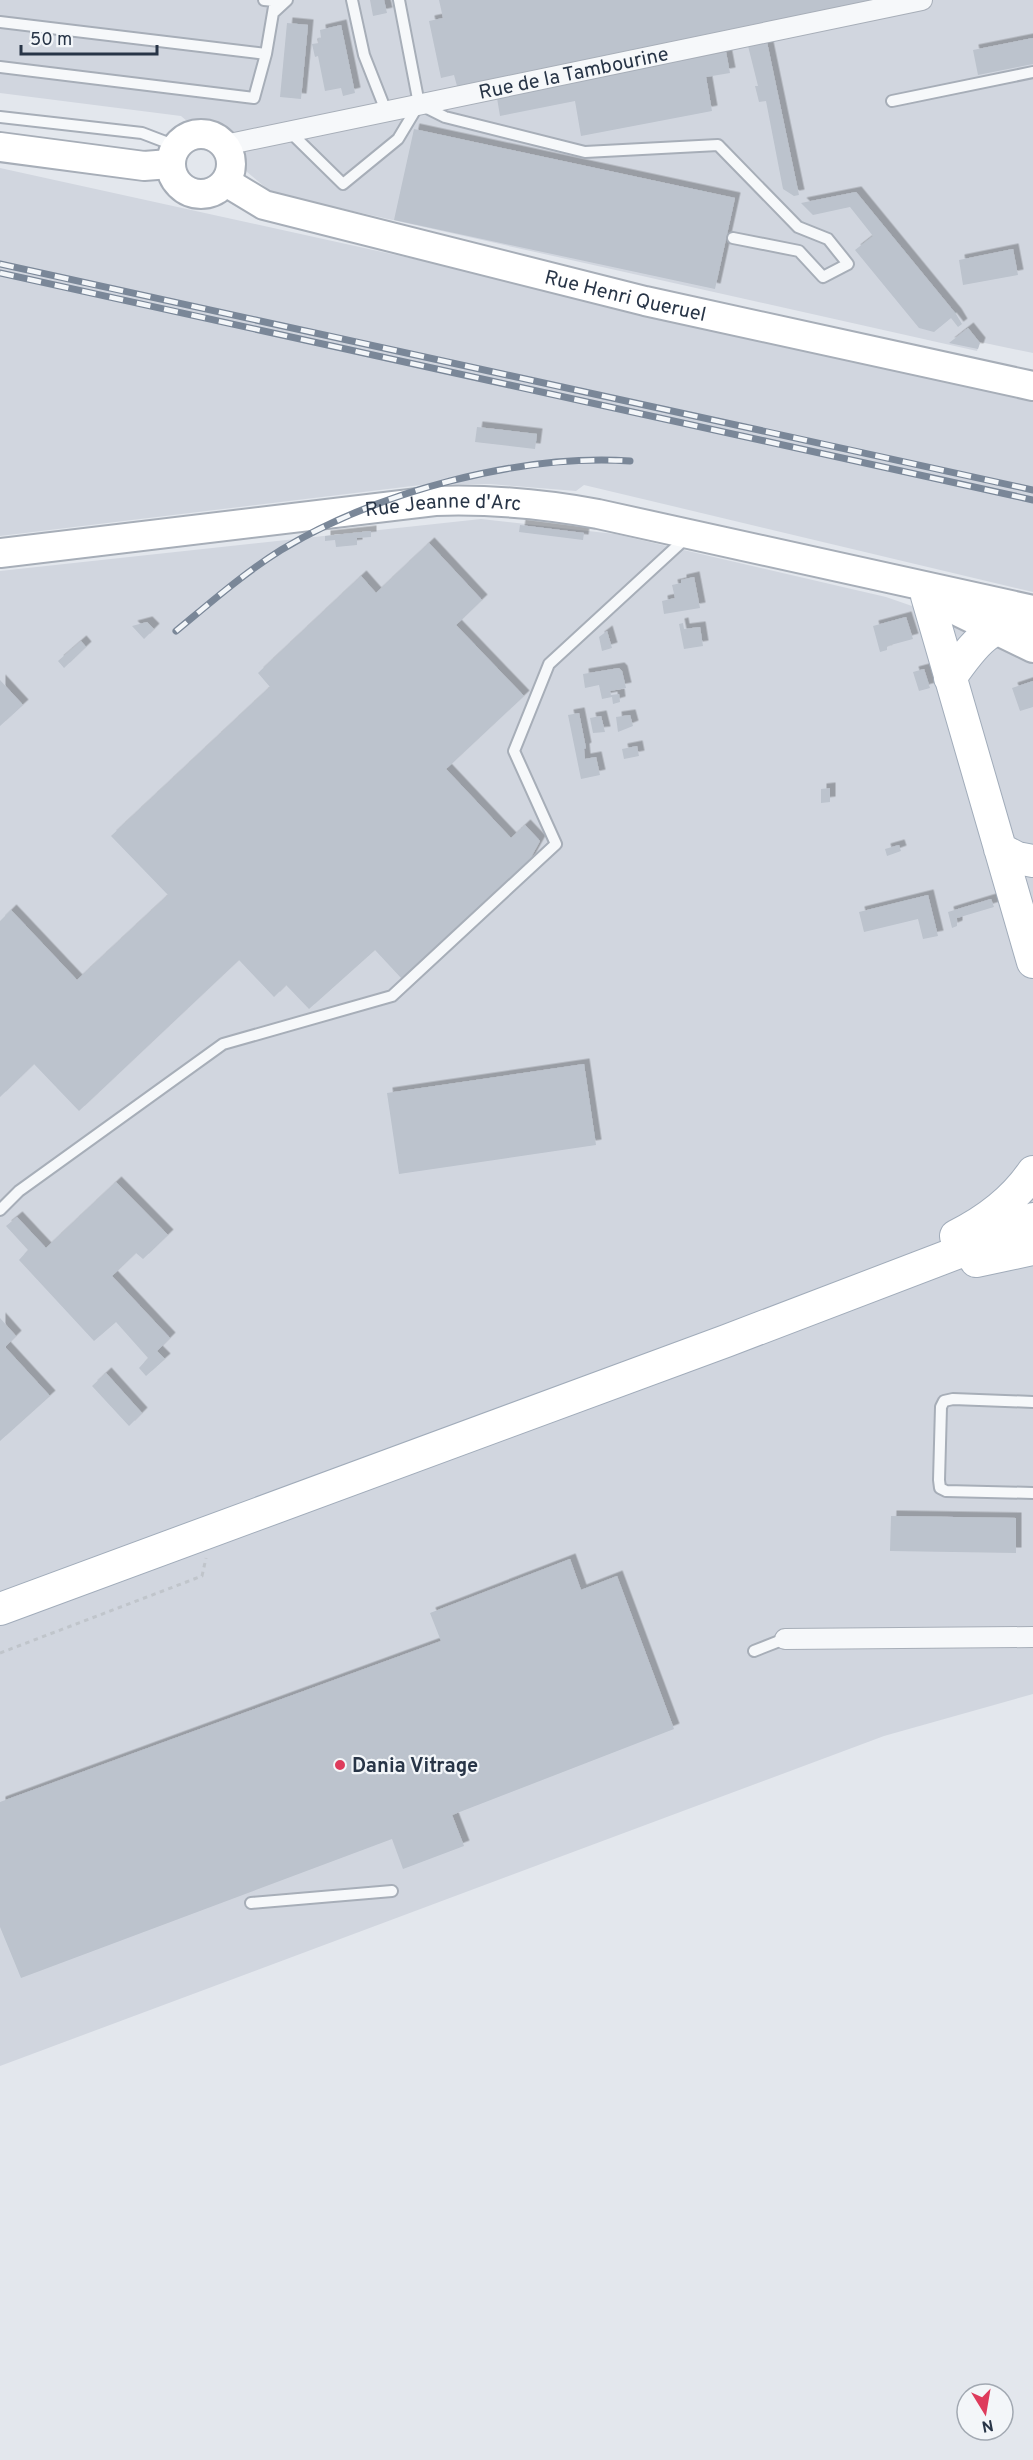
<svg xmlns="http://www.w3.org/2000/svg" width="1033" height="2460" viewBox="0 0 1033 2460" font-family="Overpass,sans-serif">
	<defs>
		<filter id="shadow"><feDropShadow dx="5.5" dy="-5.5" stdDeviation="0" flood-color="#0004"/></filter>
	</defs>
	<rect width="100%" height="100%" fill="#e3e7ed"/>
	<path fill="#d1d6df" d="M 0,0 L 1033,0 L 1033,353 L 980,342 L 977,351 L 272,193 L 181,116 L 0,93 Z
		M 0,168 L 1033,395 L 1033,592 L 584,485 L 576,491 L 490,484 L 429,484 L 0,536 Z
		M 481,519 L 615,534 L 886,597 L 1033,648 L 1033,1694 L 884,1736 L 0,2066 L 0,571 Z"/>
	<path fill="#bcc3cd" filter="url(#shadow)" d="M 370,0 L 384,0 L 387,13 L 373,16 Z
		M 439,0 L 867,0 L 867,1 L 457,86 L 454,75 L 441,78 L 429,21 L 443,18 Z
		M 287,23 L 308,25 L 301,99 L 280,97 Z
		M 341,25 L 355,93 L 343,96 L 341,88 L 325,91 L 318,56 L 315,57 L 312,44 L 319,43 L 318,38 L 321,38 L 320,30 Z
		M 1033,38 L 1033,64 L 978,75 L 973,50 Z
		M 767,42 L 799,195 L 794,196 L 783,189 L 766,101 L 759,102 L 755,86 L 758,86 L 748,46 Z
		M 726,52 L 730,73 L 706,77 L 712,111 L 581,136 L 575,101 L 500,116 L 497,98 Z
		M 414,129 L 735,198 L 715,289 L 394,220 Z
		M 856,192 L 956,314 L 962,324 L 958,327 L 951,318 L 934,332 L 919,328 L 855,250 L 873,236 L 850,207 L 813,215 L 801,203 Z
		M 1013,249 L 1018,275 L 963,285 L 959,260 Z
		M 968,328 L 980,343 L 978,349 L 949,343 Z
		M 477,427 L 537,434 L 535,449 L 475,442 Z
		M 520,525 L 584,533 L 583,540 L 519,532 Z
		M 371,531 L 371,537 L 357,538 L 357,545 L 336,547 L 335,540 L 325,541 L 325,536 Z
		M 429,543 L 482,600 L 456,625 L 524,696 L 446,769 L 511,838 L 525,825 L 540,841 L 530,859 L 402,979 L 375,950 L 309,1009 L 286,985 L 274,997 L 239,960 L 79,1111 L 34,1064 L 0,1097 L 0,921 L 11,910 L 77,980 L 168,895 L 111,836 L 270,687 L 258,673 L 361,576 L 376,593 Z
		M 694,577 L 700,608 L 664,614 L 662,601 L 675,598 L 672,585 L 681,583 L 681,580 Z
		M 906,617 L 913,639 L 887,646 L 887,650 L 880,652 L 873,626 Z
		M 147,622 L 154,629 L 144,639 L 132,626 Z
		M 683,623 L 684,629 L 700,627 L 703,646 L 684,649 L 679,624 Z
		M 607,631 L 612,648 L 602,651 L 599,637 Z
		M 81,641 L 86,647 L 64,668 L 58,661 Z
		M 619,668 L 622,671 L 626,688 L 610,691 L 611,695 L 619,694 L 620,702 L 613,704 L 612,697 L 602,699 L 599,685 L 585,688 L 583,674 Z
		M 924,669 L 930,688 L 919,691 L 913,672 Z
		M 0,680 L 23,705 L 0,726 Z
		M 1033,681 L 1033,707 L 1020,711 L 1012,688 Z
		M 579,713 L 586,748 L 584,749 L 585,759 L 596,757 L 600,775 L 581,779 L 568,715 Z
		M 630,715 L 633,726 L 618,732 L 616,717 Z
		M 601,716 L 605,732 L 593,733 L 590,718 Z
		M 637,746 L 639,756 L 624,759 L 622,749 Z
		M 830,788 L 830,802 L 821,803 L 821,789 Z
		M 899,845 L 901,851 L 887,856 L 885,849 Z
		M 928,895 L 938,936 L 923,939 L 918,919 L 864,932 L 859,912 Z
		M 991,899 L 994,907 L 957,918 L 957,926 L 952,928 L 948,912 Z
		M 584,1064 L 596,1145 L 399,1174 L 387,1093 Z
		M 116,1182 L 168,1235 L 143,1259 L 136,1253 L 112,1276 L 170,1338 L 157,1351 L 165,1359 L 146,1376 L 139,1368 L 148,1358 L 116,1322 L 94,1341 L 19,1260 L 28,1250 L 6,1226 L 17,1217 L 46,1248 Z
		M 0,1318 L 16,1336 L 5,1347 L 50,1396 L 0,1441 Z
		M 106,1373 L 142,1413 L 129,1426 L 92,1386 Z
		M 891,1516 L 1016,1518 L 1016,1553 L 890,1551 Z
		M 570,1559 L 581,1590 L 617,1576 L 674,1729 L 452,1815 L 464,1846 L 403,1869 L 392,1839 L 21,1978 L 0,1927 L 0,1802 L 441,1641 L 430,1613 Z"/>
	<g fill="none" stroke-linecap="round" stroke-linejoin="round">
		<g stroke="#a7aeb8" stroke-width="14">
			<path id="lane" d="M 352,0 L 364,55 L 386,111
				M 399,0 L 419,104
				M 274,12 L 287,0
				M 0,22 L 266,54 L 275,1 L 264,0
				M 0,67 L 254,98 L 266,54
				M 892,101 L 1033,72
				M 0,117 L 142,133 L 176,146
				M 289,131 L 343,184 L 398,139 L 419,104 L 445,117 L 585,152 L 718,145 L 798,227 L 828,239 L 848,264 L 823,277 L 799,251 L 733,238
				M 0,1210 L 19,1191 L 223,1044 L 392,996 L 556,844 L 514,751 L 549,664 L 686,538
				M 1033,1402 L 953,1399 L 944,1401 L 941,1407 L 939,1480 L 940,1488 L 946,1491 L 1033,1493
				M 754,1651 L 787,1638
				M 251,1903 L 392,1891"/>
		</g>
		<g stroke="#a7aeb8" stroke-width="22">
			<g id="street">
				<path id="s1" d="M 225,145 L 922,0"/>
				<path d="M 785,1639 L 1033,1637"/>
			</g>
		</g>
		<g stroke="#a7aeb8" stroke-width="32">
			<g id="secondary">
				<circle cx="201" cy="164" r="30"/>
				<path d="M 0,147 L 144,166 L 170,164"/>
				<path id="s2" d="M 226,182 L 264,205 L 645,301 L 1033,386"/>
				<path id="s3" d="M 0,553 L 435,501 C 491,499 544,504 598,514 L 1033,610"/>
				<path d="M 932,599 L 1033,648"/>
			</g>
		</g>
		<g stroke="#a1acba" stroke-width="34">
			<path id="primary" d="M 927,596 L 1033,962
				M 950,678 C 975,642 988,625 1033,617
				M 1000,849 L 1017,858 L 1033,861
				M 956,1236 C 986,1221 1014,1200 1033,1172
				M 976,1261 L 1033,1249
				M 0,1609 L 726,1341 L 988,1241 L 1033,1219"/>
		</g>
		<path stroke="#c0c5cb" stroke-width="3" stroke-dasharray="4.5 4.5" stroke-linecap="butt" d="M 0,1653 L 202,1576 L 206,1558"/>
		<use href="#lane" stroke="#f6f8fa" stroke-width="10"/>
		<use href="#street" stroke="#f6f8fa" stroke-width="20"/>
		<use href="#secondary" stroke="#fff" stroke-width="28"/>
		<use href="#primary" stroke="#fff" stroke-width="32"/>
		<g stroke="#7a8798" stroke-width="7">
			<path id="rail" d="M 0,264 L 1033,490
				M 0,273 L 1033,500
				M 176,631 C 210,603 244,573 281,550 C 377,492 518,454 630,461"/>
		</g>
		<use href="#rail" stroke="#f3f6f9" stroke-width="4.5" stroke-dasharray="14" stroke-linecap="butt"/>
	</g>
	<circle fill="#de3b5c" stroke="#f3f6f9" stroke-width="2" cx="340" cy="1765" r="6"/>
	<g text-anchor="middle" stroke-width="4.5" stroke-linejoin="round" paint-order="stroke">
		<g font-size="20" fill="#283547" stroke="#f3f6f9">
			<text dy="7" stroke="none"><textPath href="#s1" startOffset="356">Rue de la Tambourine</textPath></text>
			<text dy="7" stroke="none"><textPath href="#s2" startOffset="417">Rue Henri Queruel</textPath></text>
			<text dy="7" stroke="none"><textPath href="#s3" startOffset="446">Rue Jeanne d'Arc</textPath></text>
		</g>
		<g font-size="20" font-weight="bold" fill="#283547" stroke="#f3f6f9" text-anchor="start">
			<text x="352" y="1772">Dania Vitrage</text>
		</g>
	</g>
	<g transform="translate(985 2412) rotate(169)"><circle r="28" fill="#f3f6f9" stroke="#a2a9b2" stroke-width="1.5"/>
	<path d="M0-4.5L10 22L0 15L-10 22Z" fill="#de3b5c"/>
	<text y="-9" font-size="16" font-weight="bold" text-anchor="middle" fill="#283547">N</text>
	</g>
	<path d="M21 45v9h136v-9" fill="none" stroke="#283547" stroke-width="3"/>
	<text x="30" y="45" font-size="18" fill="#283547" stroke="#f3f6f9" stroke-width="4.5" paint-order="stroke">50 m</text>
</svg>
